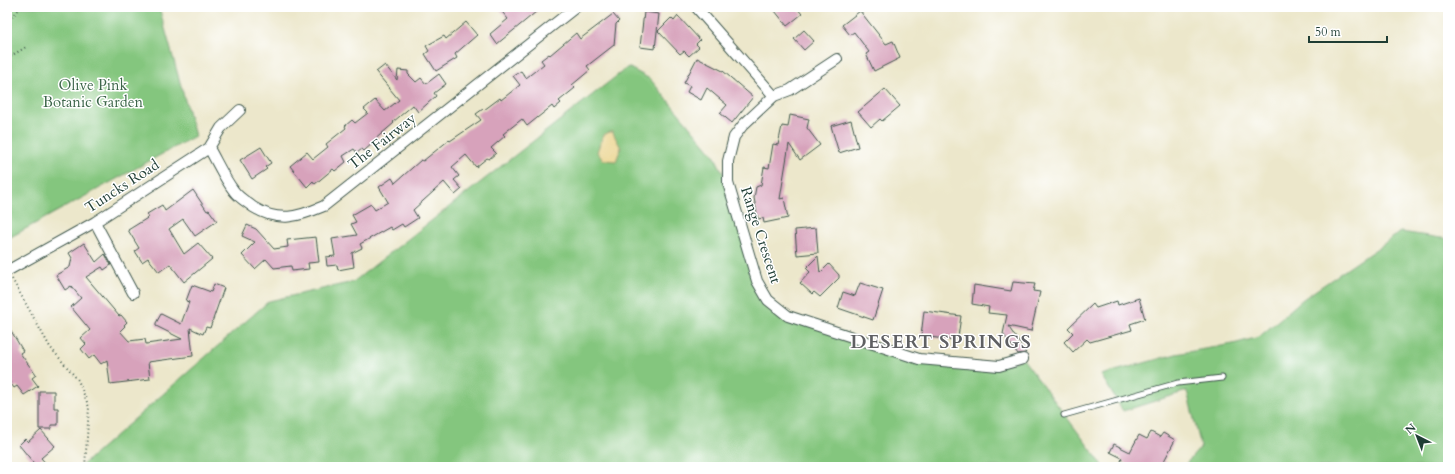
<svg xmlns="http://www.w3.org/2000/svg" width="1455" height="474" viewBox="0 0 1455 474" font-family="Cardo,serif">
	<rect width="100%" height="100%" fill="#fff"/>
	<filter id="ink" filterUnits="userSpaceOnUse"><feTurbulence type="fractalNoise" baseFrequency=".025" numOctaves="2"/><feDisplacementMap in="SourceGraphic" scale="8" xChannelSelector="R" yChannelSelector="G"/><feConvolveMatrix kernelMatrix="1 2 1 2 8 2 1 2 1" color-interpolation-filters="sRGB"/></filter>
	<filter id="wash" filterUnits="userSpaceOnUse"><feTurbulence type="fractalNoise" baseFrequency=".012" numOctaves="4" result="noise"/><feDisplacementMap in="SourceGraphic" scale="16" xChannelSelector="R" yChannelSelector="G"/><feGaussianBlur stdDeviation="0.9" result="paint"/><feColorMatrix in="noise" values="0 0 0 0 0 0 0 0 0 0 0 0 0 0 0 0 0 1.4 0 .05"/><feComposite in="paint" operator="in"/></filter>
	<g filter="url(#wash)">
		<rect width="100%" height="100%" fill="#ece7cb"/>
		<path fill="#84c67e" stroke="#528259" d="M 7,7 L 159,7 L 195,136 L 7,239 Z
			M 628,67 L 650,79 L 714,155 L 728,183 L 757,281 L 781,312 L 919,359 L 999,366 L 1023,359 L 1104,467 L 80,467 L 269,301 L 353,282 Z
			M 1401,232 L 1448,239 L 1448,467 L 1183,467 L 1201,447 L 1187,391 L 1123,411 L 1101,375 L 1176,354 L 1233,344 L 1259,337 L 1303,299 Z"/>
		<path fill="#eeda9e" stroke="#868c69" d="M 612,131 L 621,148 L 616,161 L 603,160 L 597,152 L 603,135 Z"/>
		<g id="blocks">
			<path fill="#d7a2bb" d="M 498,7 L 542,7 L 497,44 L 490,34 L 508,19 Z
				M 780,7 L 796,7 L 802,14 L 787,26 L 775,11 Z
				M 860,11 L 886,44 L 893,41 L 900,58 L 874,71 L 866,54 L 869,52 L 854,32 L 850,35 L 842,25 Z
				M 644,12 L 659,14 L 655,49 L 640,47 Z
				M 613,14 L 619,21 L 616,24 L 614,45 L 587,66 L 590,70 L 572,85 L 575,88 L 559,101 L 561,103 L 554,109 L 552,106 L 527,126 L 522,119 L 503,134 L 505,136 L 491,148 L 496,153 L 489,159 L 487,158 L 476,167 L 466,155 L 452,167 L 459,176 L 454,180 L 462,189 L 455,195 L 444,182 L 413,210 L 418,218 L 404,227 L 402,224 L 392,230 L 390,227 L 360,244 L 362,248 L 352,253 L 354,267 L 338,270 L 337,265 L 327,266 L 326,257 L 335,256 L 332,239 L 357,235 L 351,224 L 356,222 L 352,215 L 371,204 L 375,210 L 388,202 L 379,187 L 392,178 L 395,183 L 421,160 L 423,161 L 449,140 L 450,141 L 481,120 L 476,114 L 483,109 L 484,110 L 500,98 L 501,100 L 520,85 L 513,76 L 521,71 L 526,78 L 544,64 L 541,60 L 549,54 L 550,55 L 576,33 L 580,39 Z
				M 678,16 L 700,40 L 696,44 L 699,47 L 689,56 L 684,51 L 680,54 L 658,31 L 671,18 L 674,21 Z
				M 466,22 L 477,35 L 455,54 L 457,58 L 436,71 L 425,54 L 429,51 L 426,46 L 444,36 L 446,39 Z
				M 804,30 L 814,41 L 804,50 L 794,39 Z
				M 697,58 L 723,71 L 753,97 L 732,123 L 720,113 L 727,105 L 707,88 L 701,100 L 687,92 L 690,86 L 684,83 Z
				M 385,65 L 397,80 L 398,70 L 408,71 L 408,74 L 416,82 L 421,78 L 426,84 L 439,74 L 446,84 L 434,93 L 436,96 L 418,112 L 413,105 L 393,122 L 394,123 L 373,141 L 374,142 L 364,151 L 362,149 L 357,153 L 354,149 L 343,156 L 346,162 L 335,171 L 333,169 L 315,184 L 313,181 L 307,187 L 290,166 L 307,152 L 313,159 L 328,147 L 326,144 L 346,128 L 345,126 L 352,120 L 355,123 L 368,113 L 364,109 L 375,100 L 385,111 L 399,100 L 376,72 Z
				M 885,89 L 900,106 L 882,121 L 880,119 L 871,127 L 858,112 Z
				M 790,115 L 809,119 L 807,128 L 820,145 L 800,160 L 789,144 L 780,199 L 784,198 L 788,218 L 764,223 L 763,218 L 758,219 L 754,198 L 756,187 L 761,185 L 764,167 L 769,168 L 773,144 L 778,145 L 782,126 L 788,127 Z
				M 851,120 L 858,147 L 839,153 L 831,126 Z
				M 261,147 L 271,163 L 265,167 L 267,169 L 252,179 L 240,160 Z
				M 193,190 L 207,211 L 209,210 L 217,221 L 195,236 L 183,219 L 169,229 L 184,254 L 198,243 L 212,259 L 184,282 L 170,264 L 159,272 L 148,258 L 142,262 L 135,251 L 139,248 L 128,230 L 149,217 L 147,214 L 162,205 L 165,211 Z
				M 247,225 L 256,229 L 274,249 L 288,247 L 287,240 L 316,237 L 319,262 L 308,263 L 309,269 L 292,271 L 291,266 L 274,268 L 266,259 L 255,269 L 242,255 L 255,242 L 242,236 Z
				M 816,228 L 818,253 L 797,255 L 795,230 Z
				M 84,243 L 96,262 L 105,254 L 111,265 L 104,270 L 102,267 L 86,277 L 119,316 L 121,315 L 127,322 L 124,325 L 125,326 L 120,331 L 129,341 L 145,339 L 146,344 L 182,339 L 156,326 L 156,323 L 161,314 L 181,324 L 189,302 L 186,301 L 192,285 L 211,292 L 214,284 L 224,288 L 210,328 L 206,327 L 203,334 L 190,328 L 193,356 L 148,362 L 150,379 L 110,384 L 107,360 L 101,364 L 94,355 L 89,359 L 81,349 L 86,344 L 81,338 L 90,330 L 71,307 L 81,298 L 71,286 L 65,290 L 56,275 L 70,267 L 72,258 L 69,253 Z
				M 818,256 L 820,273 L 829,264 L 839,275 L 839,278 L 820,297 L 814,292 L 812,294 L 800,283 L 810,272 L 806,268 Z
				M 1013,282 L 1035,284 L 1033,291 L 1040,292 L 1031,331 L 1008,326 L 1026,353 L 1018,354 L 1003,334 L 1007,315 L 988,313 L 989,307 L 972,304 L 974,285 L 1011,291 Z
				M 860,283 L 883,290 L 873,320 L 838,308 L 843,292 L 855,296 Z
				M 1139,298 L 1145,319 L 1130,324 L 1132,330 L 1090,342 L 1087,339 L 1073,352 L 1064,342 L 1073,333 L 1068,328 L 1093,304 L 1096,308 L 1117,301 L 1118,305 Z
				M 924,311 L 961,316 L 958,337 L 953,336 L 953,340 L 921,336 Z
				M 7,324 L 23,351 L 20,353 L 36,375 L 32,378 L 38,386 L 24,395 L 17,386 L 14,388 L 7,378 Z
				M 39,391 L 54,391 L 54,408 L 58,408 L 58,425 L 51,425 L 51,429 L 39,429 Z
				M 41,430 L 55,446 L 41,458 L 49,467 L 37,467 L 19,445 L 25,439 L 28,442 Z
				M 1151,432 L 1160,437 L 1163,433 L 1175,440 L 1164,461 L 1176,467 L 1132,467 L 1121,461 L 1122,458 L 1110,452 L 1114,444 L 1130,452 L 1139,435 L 1147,439 Z"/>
		</g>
	</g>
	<g filter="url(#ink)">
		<use href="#blocks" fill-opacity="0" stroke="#3e564b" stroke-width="1"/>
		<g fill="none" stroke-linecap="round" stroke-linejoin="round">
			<g stroke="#3e564b" stroke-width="7">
				<path id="lane" d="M 1064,415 L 1178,383 L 1222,378"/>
			</g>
			<g stroke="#3e564b" stroke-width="12">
				<path id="street" d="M 696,7 L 774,96
					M 837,59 L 790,90 L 774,96 L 743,125 L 734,137 L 728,161 L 728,183 L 757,281 L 768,300 L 788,316 L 919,359 L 999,366 L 1023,359
					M 209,148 C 217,162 224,178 234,191 C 239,198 247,202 253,207 C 279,223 298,217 324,206 L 576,7
					M 95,222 L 133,293
					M 7,271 L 95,222 L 209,148 L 221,128 L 240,110"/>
			</g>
			<path stroke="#3e564b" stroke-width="2" stroke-dasharray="1 3" stroke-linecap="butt" d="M 7,23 L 21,7
				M 7,54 L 11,56 L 26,47
				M 12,279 L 50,347 L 78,380 L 89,407 L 85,467"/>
			<use href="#lane" stroke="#fff" stroke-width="5"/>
			<use href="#street" stroke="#fff" stroke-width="10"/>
		</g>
	</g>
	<g text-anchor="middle" stroke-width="3" stroke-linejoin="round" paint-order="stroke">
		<g font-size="15" fill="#3d664a" stroke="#fff">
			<text x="93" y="90">Olive Pink<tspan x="93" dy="17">Botanic Garden</tspan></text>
		</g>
		<g font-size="15" fill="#1f3d34" stroke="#fff">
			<text transform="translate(382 141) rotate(-38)" y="5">The Fairway</text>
			<text transform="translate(122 186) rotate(-33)" y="5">Tuncks Road</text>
			<text transform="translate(761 235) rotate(72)" y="5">Range Crescent</text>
		</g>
		<g font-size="19" font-weight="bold" letter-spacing="1" fill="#5f6063" stroke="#fff">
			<text x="941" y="348">DESERT SPRINGS</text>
		</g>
	</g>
	<rect width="1455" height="474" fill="none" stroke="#fff" stroke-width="24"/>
	<g transform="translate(1417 436) rotate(318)" stroke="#ffffff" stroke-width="3" paint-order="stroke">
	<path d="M0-3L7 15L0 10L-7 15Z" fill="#1f3d34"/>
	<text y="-6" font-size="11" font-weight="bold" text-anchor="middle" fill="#1f3d34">N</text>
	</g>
	<path d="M1309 36v6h78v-6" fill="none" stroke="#1f3d34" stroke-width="2"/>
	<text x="1315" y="36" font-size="12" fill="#1f3d34" stroke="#ffffff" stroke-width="3" paint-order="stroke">50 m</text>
</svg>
